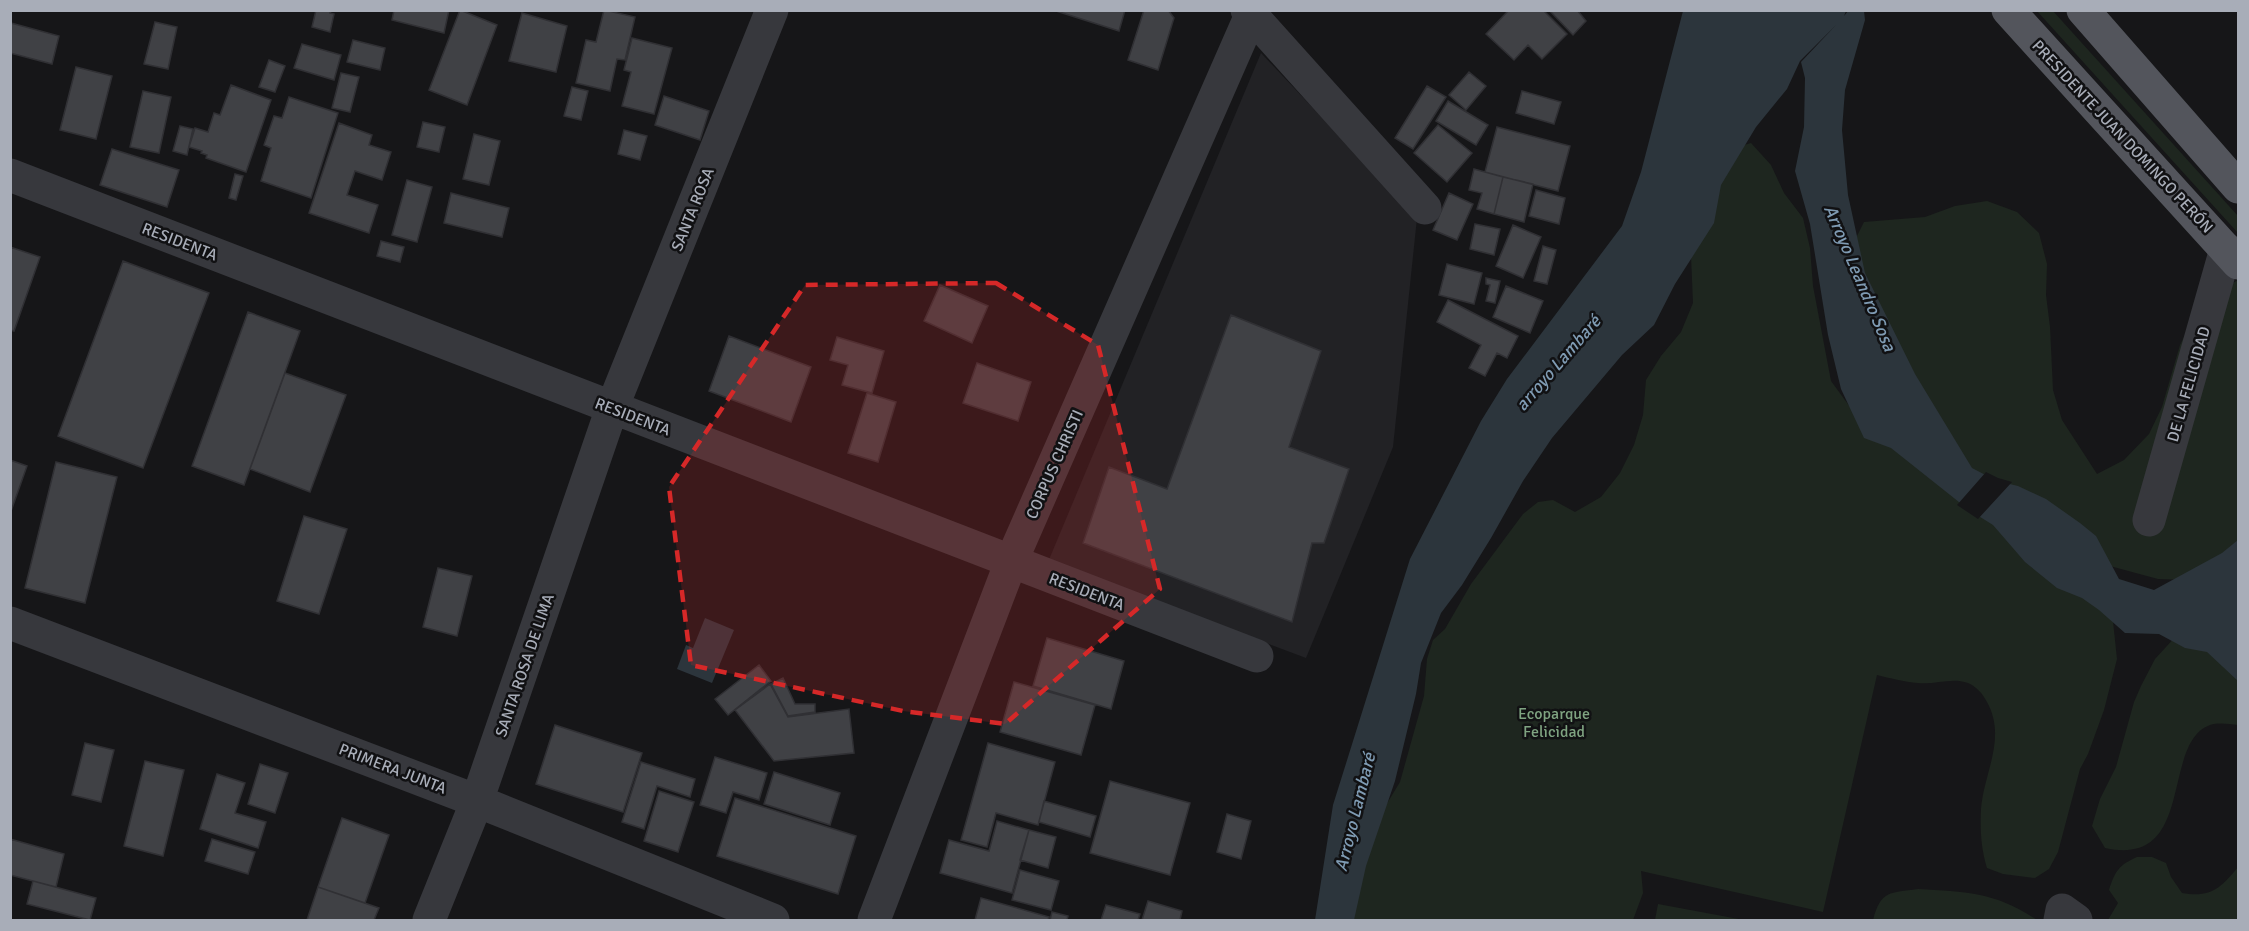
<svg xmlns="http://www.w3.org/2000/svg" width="2249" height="931" viewBox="0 0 2249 931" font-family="Signika,sans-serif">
	<rect width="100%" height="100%" fill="#161618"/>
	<path fill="#222225" d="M 1261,53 L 1417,218 L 1393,447 L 1306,658 L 1048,562 Z"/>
	<path fill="#1e261f" d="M 2037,11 L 2053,11 L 2238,216 L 2238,233 Z
		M 1751,143 L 1771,165 L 1784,193 L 1803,218 L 1810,248 L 1813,286 L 1831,381 L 1850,407 L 1849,252 L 1864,222 L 1925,217 L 1955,206 L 1987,201 L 2017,212 L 2039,233 L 2047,264 L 2046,295 L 2050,327 L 2053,390 L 2062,420 L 2097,474 L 2124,460 L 2149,434 L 2162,407 L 2180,345 L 2193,319 L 2213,295 L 2238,280 L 2238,725 C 2230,724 2218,722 2210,725 C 2160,743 2197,868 2105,848 L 2092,826 L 2100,799 L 2116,767 L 2134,702 L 2141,686 L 2155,659 L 2177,635 L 2189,580 L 2158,579 L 2110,566 L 2112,612 L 2117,659 L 2104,710 L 2088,754 L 2080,769 L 2058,852 L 2049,869 L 2035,878 L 2003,874 L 1987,868 C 1981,848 1980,830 1981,809 C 1984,772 2007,738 1987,702 C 1982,693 1977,687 1968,683 C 1951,677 1935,685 1918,683 C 1904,682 1890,678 1877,675 L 1823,912 L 1641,871 L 1643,893 L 1633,920 L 1342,920 L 1383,810 L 1400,782 L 1424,696 L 1427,659 L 1433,640 L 1445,629 L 1471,584 L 1523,514 L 1538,502 L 1553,500 L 1575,512 L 1601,497 L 1620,473 L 1634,445 L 1643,415 L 1646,380 L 1661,356 L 1681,332 L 1693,303 L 1689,208 L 1718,153 Z
		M 2137,857 L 2152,857 L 2166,863 L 2171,877 L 2182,893 C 2211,898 2221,888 2238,867 L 2238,920 L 2108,920 L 2118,903 L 2109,890 C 2115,871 2119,865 2137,857 Z
		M 1918,889 C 1966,892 1996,892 2037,920 L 1873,920 C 1881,890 1890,893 1918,889 Z
		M 1658,904 L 1744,920 L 1655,920 Z"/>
	<path fill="#2c353c" d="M 1683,11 L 1846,11 L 1844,16 L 1848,11 L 1864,11 L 1865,20 L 1845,90 L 1842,130 L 1848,195 L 1865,273 L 1915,374 L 1972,468 L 1997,481 L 2018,486 L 2046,499 L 2080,523 L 2096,536 L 2119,579 L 2154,590 L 2222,553 L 2238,540 L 2238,681 L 2207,652 L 2185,648 L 2159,634 L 2125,633 L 2099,610 L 2082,598 L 2057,588 L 2025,562 L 1993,525 L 1969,510 L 1891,448 L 1864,438 L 1841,389 L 1828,335 L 1810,224 L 1795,171 L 1804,127 L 1805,78 L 1801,62 L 1836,25 L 1800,61 L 1787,89 L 1756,127 L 1721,185 L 1714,223 L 1675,284 L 1654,325 L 1622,355 L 1552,438 L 1523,481 L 1491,538 L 1462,585 L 1441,613 L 1421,663 L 1416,694 L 1395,781 L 1366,866 L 1354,920 L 1315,920 L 1333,805 L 1410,559 L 1481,421 L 1507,379 L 1622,226 L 1641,172 Z
		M 705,618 L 734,630 L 712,683 L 677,669 L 686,645 L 693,648 Z"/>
	<path fill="#161618" d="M 1986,472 L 1998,478 L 2012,482 L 1978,519 L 1957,505 Z"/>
	<path fill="#404145" stroke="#303034" stroke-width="1.5" d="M 316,10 L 331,10 L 330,13 L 334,14 L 330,32 L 312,27 Z
		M 394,10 L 449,10 L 444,33 L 392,20 Z
		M 460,10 L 497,25 L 467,105 L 429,90 Z
		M 604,10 L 635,17 L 625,60 L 617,59 L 610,91 L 576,83 L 586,40 L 596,42 Z
		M 1053,10 L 1125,10 L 1119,31 Z
		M 1144,10 L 1168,10 L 1174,18 L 1158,70 L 1128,60 Z
		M 1509,10 L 1543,10 L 1567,34 L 1542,59 L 1528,45 L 1514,60 L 1486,34 Z
		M 1549,10 L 1577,10 L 1586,21 L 1573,35 Z
		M 522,13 L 567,26 L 556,72 L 509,61 Z
		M 155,22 L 177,27 L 168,69 L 144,64 Z
		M 11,23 L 59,36 L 52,64 L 10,53 Z
		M 632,38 L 672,48 L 654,114 L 622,106 L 631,72 L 624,70 Z
		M 353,40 L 385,48 L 380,70 L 347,62 Z
		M 302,44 L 341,55 L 334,80 L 294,68 Z
		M 269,60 L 285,66 L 275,92 L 259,87 Z
		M 76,67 L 112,76 L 96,139 L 60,130 Z
		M 1469,72 L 1486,86 L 1466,110 L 1449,95 Z
		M 341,73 L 359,77 L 350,112 L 332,108 Z
		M 231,85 L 271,100 L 246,172 L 206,158 L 207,155 L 201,153 L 202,151 L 189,147 L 195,128 L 208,132 L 214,113 L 220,115 Z
		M 1427,86 L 1446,97 L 1413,149 L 1395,138 Z
		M 572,87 L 588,91 L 581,120 L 564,116 Z
		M 143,91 L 171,97 L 159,153 L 130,147 Z
		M 1522,91 L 1561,102 L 1554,124 L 1516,113 Z
		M 664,96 L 709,111 L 700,140 L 655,125 Z
		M 289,97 L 338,113 L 311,198 L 261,181 L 271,148 L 264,145 L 274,116 L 282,118 Z
		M 1448,101 L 1488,125 L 1476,145 L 1436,121 Z
		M 423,122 L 445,127 L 439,152 L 417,147 Z
		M 339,123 L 372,135 L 369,145 L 391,152 L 382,180 L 355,171 L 347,195 L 378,205 L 369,233 L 309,213 Z
		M 1438,125 L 1472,153 L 1447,182 L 1414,153 Z
		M 180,126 L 193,129 L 187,155 L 173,151 Z
		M 1497,127 L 1570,146 L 1558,191 L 1485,172 Z
		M 624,130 L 647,136 L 640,160 L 618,154 Z
		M 474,134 L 500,141 L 489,185 L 463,179 Z
		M 112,149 L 179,170 L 167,207 L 100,185 Z
		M 1474,169 L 1503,177 L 1494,214 L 1477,209 L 1482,193 L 1469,190 Z
		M 235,174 L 243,176 L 236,200 L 229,198 Z
		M 1503,177 L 1533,184 L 1524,222 L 1494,214 Z
		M 407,180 L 432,187 L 417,242 L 392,235 Z
		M 1536,190 L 1565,198 L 1559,224 L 1529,216 Z
		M 451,193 L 509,208 L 502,237 L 444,223 Z
		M 1449,193 L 1473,204 L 1457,240 L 1433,230 Z
		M 1475,224 L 1500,229 L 1494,255 L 1470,249 Z
		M 1513,225 L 1541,237 L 1523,278 L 1496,266 Z
		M 381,241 L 404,247 L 400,262 L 377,256 Z
		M 1543,246 L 1556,250 L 1547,284 L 1534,281 Z
		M 10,247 L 40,257 L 14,331 L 10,330 Z
		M 123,261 L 209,293 L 143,468 L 58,436 Z
		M 1447,264 L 1482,273 L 1474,304 L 1439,295 Z
		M 1486,278 L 1500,281 L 1495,303 L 1486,301 L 1490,285 L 1486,284 Z
		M 940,285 L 988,306 L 972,343 L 924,321 Z
		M 1506,286 L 1543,301 L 1530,333 L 1493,317 Z
		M 1448,300 L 1518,336 L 1507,358 L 1497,353 L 1485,376 L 1469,368 L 1481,345 L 1437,322 Z
		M 248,312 L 300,331 L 244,485 L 192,466 Z
		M 1231,315 L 1321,351 L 1289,447 L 1349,469 L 1324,543 L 1312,543 L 1292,622 L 1083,543 L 1109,467 L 1167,489 Z
		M 729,336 L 811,367 L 791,422 L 709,391 Z
		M 837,337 L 884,351 L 872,393 L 842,385 L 848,365 L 830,360 Z
		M 977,363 L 1031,382 L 1018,421 L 963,403 Z
		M 285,373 L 346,395 L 310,492 L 250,469 Z
		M 867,393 L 896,402 L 878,462 L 848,453 Z
		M 10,460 L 27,466 L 10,514 Z
		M 56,462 L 117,477 L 85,603 L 25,588 Z
		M 304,516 L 347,529 L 319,614 L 277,601 Z
		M 438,568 L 472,576 L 457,636 L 423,627 Z
		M 1047,638 L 1124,661 L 1111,709 L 1033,686 Z
		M 759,665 L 771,681 L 728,715 L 715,699 Z
		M 783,678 L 795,704 L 815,704 L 815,712 L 788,716 L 771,684 Z
		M 1014,682 L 1095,705 L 1081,755 L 1000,732 Z
		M 770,684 L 788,717 L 849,709 L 854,753 L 774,761 L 735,710 Z
		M 555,725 L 642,753 L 623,812 L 536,784 Z
		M 85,743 L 114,750 L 101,802 L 72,795 Z
		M 988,743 L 1055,762 L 1038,825 L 996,813 L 987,847 L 961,840 Z
		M 715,757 L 767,773 L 759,800 L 733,792 L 726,813 L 700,805 Z
		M 145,761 L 184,770 L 163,856 L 124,846 Z
		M 641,762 L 695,779 L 690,797 L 657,786 L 644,829 L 622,822 Z
		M 260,764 L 288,773 L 275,813 L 248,804 Z
		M 774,772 L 840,793 L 830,825 L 764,804 Z
		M 217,774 L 245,783 L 235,813 L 266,822 L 258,848 L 200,829 Z
		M 1110,781 L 1190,803 L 1170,875 L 1090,853 Z
		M 659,791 L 694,802 L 678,852 L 644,841 Z
		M 735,798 L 856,836 L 838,894 L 717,856 Z
		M 1044,801 L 1096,816 L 1090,837 L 1039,822 Z
		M 1227,814 L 1251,821 L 1241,859 L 1217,852 Z
		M 342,818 L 389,835 L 365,903 L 318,887 Z
		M 997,821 L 1029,830 L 1012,893 L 940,873 L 949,840 L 989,851 Z
		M 1029,830 L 1056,837 L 1048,868 L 1020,860 Z
		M 10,839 L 64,854 L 56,887 L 10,875 Z
		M 212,839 L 255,852 L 248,874 L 205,861 Z
		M 1020,870 L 1059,881 L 1051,910 L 1012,900 Z
		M 33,881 L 96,898 L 90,920 L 27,904 Z
		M 318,887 L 379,908 L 374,920 L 307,920 Z
		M 981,898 L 1049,917 L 1048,920 L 975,920 Z
		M 1148,901 L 1182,911 L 1180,920 L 1142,920 Z
		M 1106,905 L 1140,914 L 1138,920 L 1101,920 Z
		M 1052,912 L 1068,916 L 1067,920 L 1050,920 Z"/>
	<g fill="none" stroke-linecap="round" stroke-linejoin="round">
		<path stroke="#37383d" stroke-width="33" d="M 1247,10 L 1425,208
			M 10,175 L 1257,656
			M 2149,520 L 2226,249
			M 10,623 L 477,801 L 773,920
			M 429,920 L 477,801 L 612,408 L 772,10
			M 874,920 L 1011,562 L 1251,15
			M 2060,920 L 2062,910 L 2076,920"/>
		<path stroke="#53555c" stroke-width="33" d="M 2008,10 L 2238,263
			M 2083,10 L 2238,187"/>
	</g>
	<path fill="#d62828" fill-opacity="0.2" stroke="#d62828" stroke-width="4.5" stroke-dasharray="12 8" stroke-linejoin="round" d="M 996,283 L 1098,345 L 1160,589 L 1005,724 L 903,711 L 691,665 L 669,487 L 805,285 Z"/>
	<g text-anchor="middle" stroke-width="5" stroke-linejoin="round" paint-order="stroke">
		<g font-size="16" fill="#a8adb8" stroke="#111113">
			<text transform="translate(2123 136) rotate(47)" y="6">PRESIDENTE JUAN DOMINGO PERÓN</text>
			<text transform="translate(692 209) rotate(-68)" y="6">SANTA ROSA</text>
			<text transform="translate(180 241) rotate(21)" y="6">RESIDENTA</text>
			<text transform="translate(2188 384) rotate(-74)" y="6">DE LA FELICIDAD</text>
			<text transform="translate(633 416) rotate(21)" y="6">RESIDENTA</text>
			<text transform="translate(1054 464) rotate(-66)" y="6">CORPUS CHRISTI</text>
			<text transform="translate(1087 591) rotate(21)" y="6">RESIDENTA</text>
			<text transform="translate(524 665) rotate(-71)" y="6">SANTA ROSA DE LIMA</text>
			<text transform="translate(393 768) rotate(21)" y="6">PRIMERA JUNTA</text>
		</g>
		<g font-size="16" fill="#7fa381" stroke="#111113">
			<text x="1554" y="719">Ecoparque<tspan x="1554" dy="18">Felicidad</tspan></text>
		</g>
		<g font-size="18" font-style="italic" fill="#7f9bb3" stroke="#111113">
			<text transform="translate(1860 278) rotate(67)" y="6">Arroyo Leandro Sosa</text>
			<text transform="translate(1558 363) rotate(-49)" y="6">arroyo Lambaré</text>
			<text transform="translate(1355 812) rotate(-76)" y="6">Arroyo Lambaré</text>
		</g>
	</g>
	<rect width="2249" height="931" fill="none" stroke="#a8adb8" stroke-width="24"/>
</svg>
